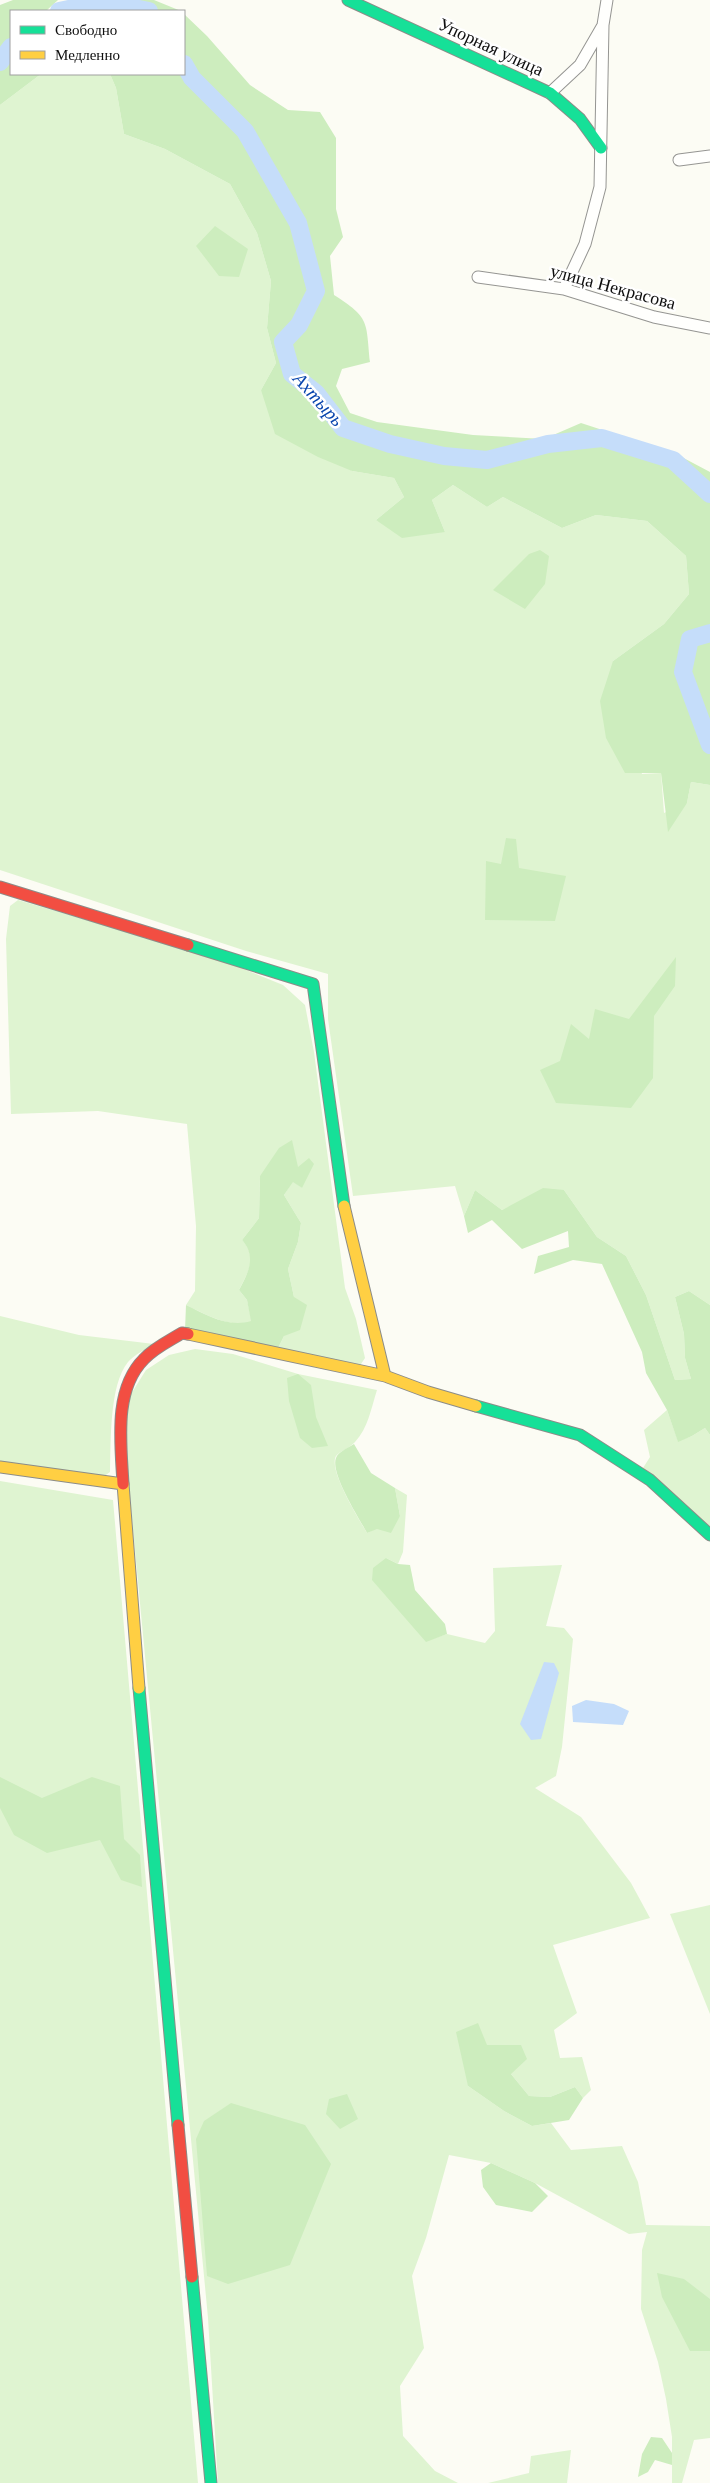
<svg xmlns="http://www.w3.org/2000/svg" width="710" height="2483" viewBox="0 0 710 2483" font-family="Georgia,serif">
	<rect width="100%" height="100%" fill="#fcfcf4"/>
	<path fill="#dff4d1" d="M 41,74 L 110,74 L 116,88 L 124,134 L 165,149 L 230,184 L 257,233 L 271,281 L 267,328 L 276,363 L 261,390 L 352,471 L 394,478 L 404,497 L 376,520 L 445,532 L 432,500 L 453,485 L 487,507 L 503,497 L 562,528 L 596,515 L 647,521 L 686,556 L 689,594 L 664,624 L 613,661 L 642,774 L 661,773 L 664,813 L 687,803 L 691,782 L 710,785 L 710,1305 L 689,1291 L 675,1297 L 684,1334 L 685,1358 L 691,1379 L 675,1380 L 646,1295 L 626,1256 L 597,1237 L 564,1190 L 513,1205 L 502,1210 L 475,1190 L 464,1216 L 455,1186 L 353,1196 L 328,1019 L 328,974 L 246,951 L 0,870 L 0,105 Z
		M 18,900 L 216,958 L 283,985 L 305,1005 L 314,1052 L 345,1288 L 356,1319 L 365,1358 L 359,1367 L 277,1350 L 284,1336 L 294,1297 L 288,1269 L 298,1242 L 301,1223 L 284,1195 L 293,1181 L 302,1188 L 298,1168 L 260,1176 L 259,1218 L 242,1240 C 258,1258 248,1272 239,1290 L 247,1300 L 252,1322 C 228,1328 207,1315 186,1305 L 195,1291 L 196,1226 L 187,1124 L 98,1111 L 11,1114 L 6,939 L 10,906 Z
		M 0,1316 L 79,1335 L 154,1344 C 146,1349 134,1355 128,1362 C 109,1385 111,1443 110,1472 L 103,1477 L 0,1464 Z
		M 195,1349 L 233,1354 L 298,1374 L 377,1390 C 371,1409 368,1428 355,1442 C 350,1448 340,1451 336,1456 C 328,1470 359,1519 367,1533 L 400,1516 L 395,1488 L 407,1495 L 403,1552 L 398,1564 L 386,1558 L 426,1641 L 447,1634 L 485,1643 L 495,1631 L 493,1568 L 562,1565 L 546,1626 L 564,1628 L 573,1639 L 562,1747 L 556,1776 L 535,1788 L 581,1817 L 631,1883 L 650,1918 L 553,1945 L 577,2013 L 554,2030 L 560,2058 L 582,2057 L 591,2090 L 583,2098 L 575,2087 L 550,2097 L 529,2096 L 511,2074 L 468,2086 L 504,2111 L 532,2126 L 551,2123 L 571,2150 L 622,2146 L 638,2182 L 646,2225 L 710,2226 L 710,2438 L 694,2440 L 682,2483 L 672,2483 L 672,2437 L 666,2399 L 658,2362 L 641,2309 L 642,2250 L 647,2232 L 629,2234 L 535,2183 L 491,2163 L 449,2155 L 426,2238 L 412,2276 L 424,2348 L 400,2386 L 403,2436 L 435,2471 L 458,2483 L 218,2483 L 208,2318 L 128,1477 L 126,1402 L 146,1370 L 169,1355 Z
		M 667,1410 L 678,1441 L 692,1436 L 705,1428 L 710,1435 L 710,1528 L 643,1468 L 650,1457 L 644,1430 Z
		M 0,1481 L 113,1500 L 198,2483 L 0,2483 Z
		M 710,1905 L 710,2014 L 670,1914 Z
		M 571,2450 L 567,2483 L 488,2483 L 529,2473 L 531,2456 Z"/>
	<path fill="#cdedbe" d="M 13,0 L 58,0 L 46,11 L 11,11 L 11,74 L 41,74 L 0,105 L 0,5 Z
		M 137,0 L 154,0 L 181,11 L 129,11 Z
		M 184,14 L 207,36 L 250,85 L 288,110 L 320,112 L 336,138 L 336,209 L 343,237 L 330,256 L 334,295 C 370,318 366,321 370,362 L 342,369 L 336,386 L 350,413 L 377,422 L 473,435 L 544,439 L 581,423 L 676,454 L 710,472 L 710,785 L 691,782 L 687,803 L 668,832 L 661,773 L 625,773 L 606,738 L 600,701 L 613,661 L 664,624 L 689,594 L 686,556 L 647,521 L 596,515 L 562,528 L 503,497 L 487,507 L 453,485 L 432,500 L 445,532 L 402,538 L 376,520 L 404,497 L 394,478 L 352,471 L 318,457 L 275,434 L 261,390 L 276,363 L 267,328 L 271,281 L 257,233 L 230,184 L 165,149 L 124,134 L 116,88 L 110,74 L 184,74 Z
		M 215,226 L 248,249 L 239,277 L 219,276 L 196,246 Z
		M 540,550 L 549,556 L 545,584 L 525,609 L 493,590 L 529,554 Z
		M 506,838 L 516,839 L 519,868 L 566,876 L 555,921 L 485,920 L 486,861 L 501,864 Z
		M 676,957 L 675,986 L 654,1016 L 653,1078 L 631,1108 L 556,1103 L 540,1070 L 560,1061 L 571,1024 L 589,1039 L 595,1009 L 629,1019 Z
		M 292,1140 L 298,1167 L 309,1158 L 314,1164 L 302,1188 L 293,1182 L 284,1195 L 301,1223 L 298,1242 L 288,1269 L 294,1297 L 307,1305 L 300,1330 L 284,1336 L 277,1350 L 185,1330 L 186,1305 C 207,1315 228,1328 251,1321 L 247,1300 L 239,1290 C 248,1273 257,1257 242,1240 L 259,1218 L 260,1176 L 279,1148 Z
		M 543,1188 L 564,1190 L 597,1237 L 626,1256 L 646,1295 L 675,1380 L 691,1379 L 685,1358 L 684,1334 L 675,1297 L 689,1291 L 710,1305 L 710,1435 L 705,1428 L 692,1436 L 678,1442 L 667,1410 L 646,1373 L 642,1352 L 602,1264 L 573,1260 L 534,1274 L 538,1256 L 569,1247 L 568,1231 L 522,1249 L 492,1220 L 468,1233 L 464,1216 L 475,1190 L 502,1210 Z
		M 298,1374 L 311,1385 L 316,1417 L 328,1446 L 312,1448 L 300,1438 L 289,1401 L 287,1378 Z
		M 354,1444 L 371,1473 L 395,1488 L 400,1516 L 391,1533 L 377,1529 L 367,1533 C 359,1518 330,1473 336,1458 C 338,1452 348,1448 354,1444 Z
		M 386,1558 L 398,1564 L 410,1565 L 415,1590 L 445,1624 L 447,1634 L 426,1642 L 372,1580 L 373,1568 Z
		M 0,1777 L 42,1798 L 92,1777 L 120,1786 L 124,1839 L 140,1855 L 142,1887 L 121,1880 L 100,1840 L 47,1853 L 14,1835 L 0,1808 Z
		M 478,2023 L 487,2045 L 521,2045 L 527,2059 L 511,2074 L 529,2096 L 550,2097 L 575,2087 L 583,2098 L 569,2120 L 532,2126 L 504,2111 L 468,2086 L 456,2032 Z
		M 347,2094 L 358,2119 L 340,2129 L 326,2114 L 329,2099 Z
		M 231,2103 L 305,2125 L 331,2164 L 290,2265 L 228,2284 L 207,2276 L 196,2139 L 204,2121 Z
		M 491,2163 L 535,2183 L 548,2196 L 532,2212 L 496,2205 L 483,2187 L 481,2170 Z
		M 657,2273 L 684,2279 L 710,2299 L 710,2351 L 690,2351 L 662,2297 Z
		M 651,2437 L 662,2438 L 672,2453 L 672,2465 L 655,2460 L 648,2472 L 638,2477 L 642,2454 Z"/>
	<path fill="#c5ddfa" d="M 544,1662 L 554,1663 L 559,1673 L 541,1739 L 531,1740 L 520,1724 Z
		M 586,1700 L 614,1704 L 629,1711 L 623,1725 L 573,1722 L 572,1706 Z"/>
	<g fill="none" stroke-linecap="round" stroke-linejoin="round">
		<path stroke="#c5ddfa" stroke-width="18" d="M 59,11 L 103,2 L 149,11
			M 0,62 L 11,47
			M 184,64 L 192,78 L 245,131 L 298,223 L 316,291 L 299,325 L 283,342 L 292,374 L 316,393 L 343,428 L 390,444 L 444,456 L 487,460 L 548,444 L 602,438 L 673,460 L 710,494
			M 710,633 L 690,639 L 683,672 L 710,745"/>
		<g stroke="#959592" stroke-width="13">
			<path id="street" d="M 550,93 L 580,65 L 602,27
				M 679,160 L 710,156
				M 478,277 L 564,289 L 654,317 L 710,328
				M 564,289 L 585,244 L 600,187 L 603,25 L 607,0"/>
		</g>
		<g stroke="#8c8c88" stroke-width="13">
			<path id="fast" d="M 348,0 L 550,93 L 580,119 L 601,148
				M 188,945 L 313,984 L 344,1206
				M 476,1406 L 580,1435 L 650,1480 L 710,1535
				M 139,1688 L 178,2125
				M 192,2277 L 211,2483"/>
		</g>
		<g stroke="#8c8c88" stroke-width="13">
			<path id="slow" d="M 344,1206 L 385,1376
				M 188,1334 L 385,1376 L 428,1392 L 476,1406
				M 0,1467 L 123,1484 L 139,1688"/>
		</g>
		<g stroke="#8c8c88" stroke-width="13">
			<path id="jam" d="M 0,887 L 188,945
				M 123,1484 C 121,1444 113,1390 144,1359 C 154,1348 169,1341 182,1333 L 188,1334
				M 178,2125 L 192,2277"/>
		</g>
		<use href="#street" stroke="#fffffd" stroke-width="11"/>
		<use href="#fast" stroke="#16e098" stroke-width="11"/>
		<use href="#slow" stroke="#ffcf43" stroke-width="11"/>
		<use href="#jam" stroke="#f24e42" stroke-width="11"/>
	</g>
	<g text-anchor="middle" stroke-width="5" stroke-linejoin="round" paint-order="stroke">
		<g font-size="18" fill="#0e0e0e" stroke="#fff">
			<text transform="translate(491 47) rotate(25)" y="6">Упорная улица</text>
			<text transform="translate(613 287) rotate(15)" y="6">улица Некрасова</text>
		</g>
		<g font-size="19" font-style="italic" fill="#0a46ae" stroke="#fff">
			<text transform="translate(319 399) rotate(48)" y="7">Ахтырь</text>
		</g>
	</g>
	<rect x="10" y="10" width="175" height="65" fill="#ffffff" stroke="#9f9f9f"/>
	<rect x="20" y="26" width="25" height="8" fill="#16e098" stroke="#9f9f9f"/>
	<text x="55" y="35" font-size="15" fill="#0e0e0e">Свободно</text>
	<rect x="20" y="51" width="25" height="8" fill="#ffcf43" stroke="#9f9f9f"/>
	<text x="55" y="60" font-size="15" fill="#0e0e0e">Медленно</text>
</svg>
